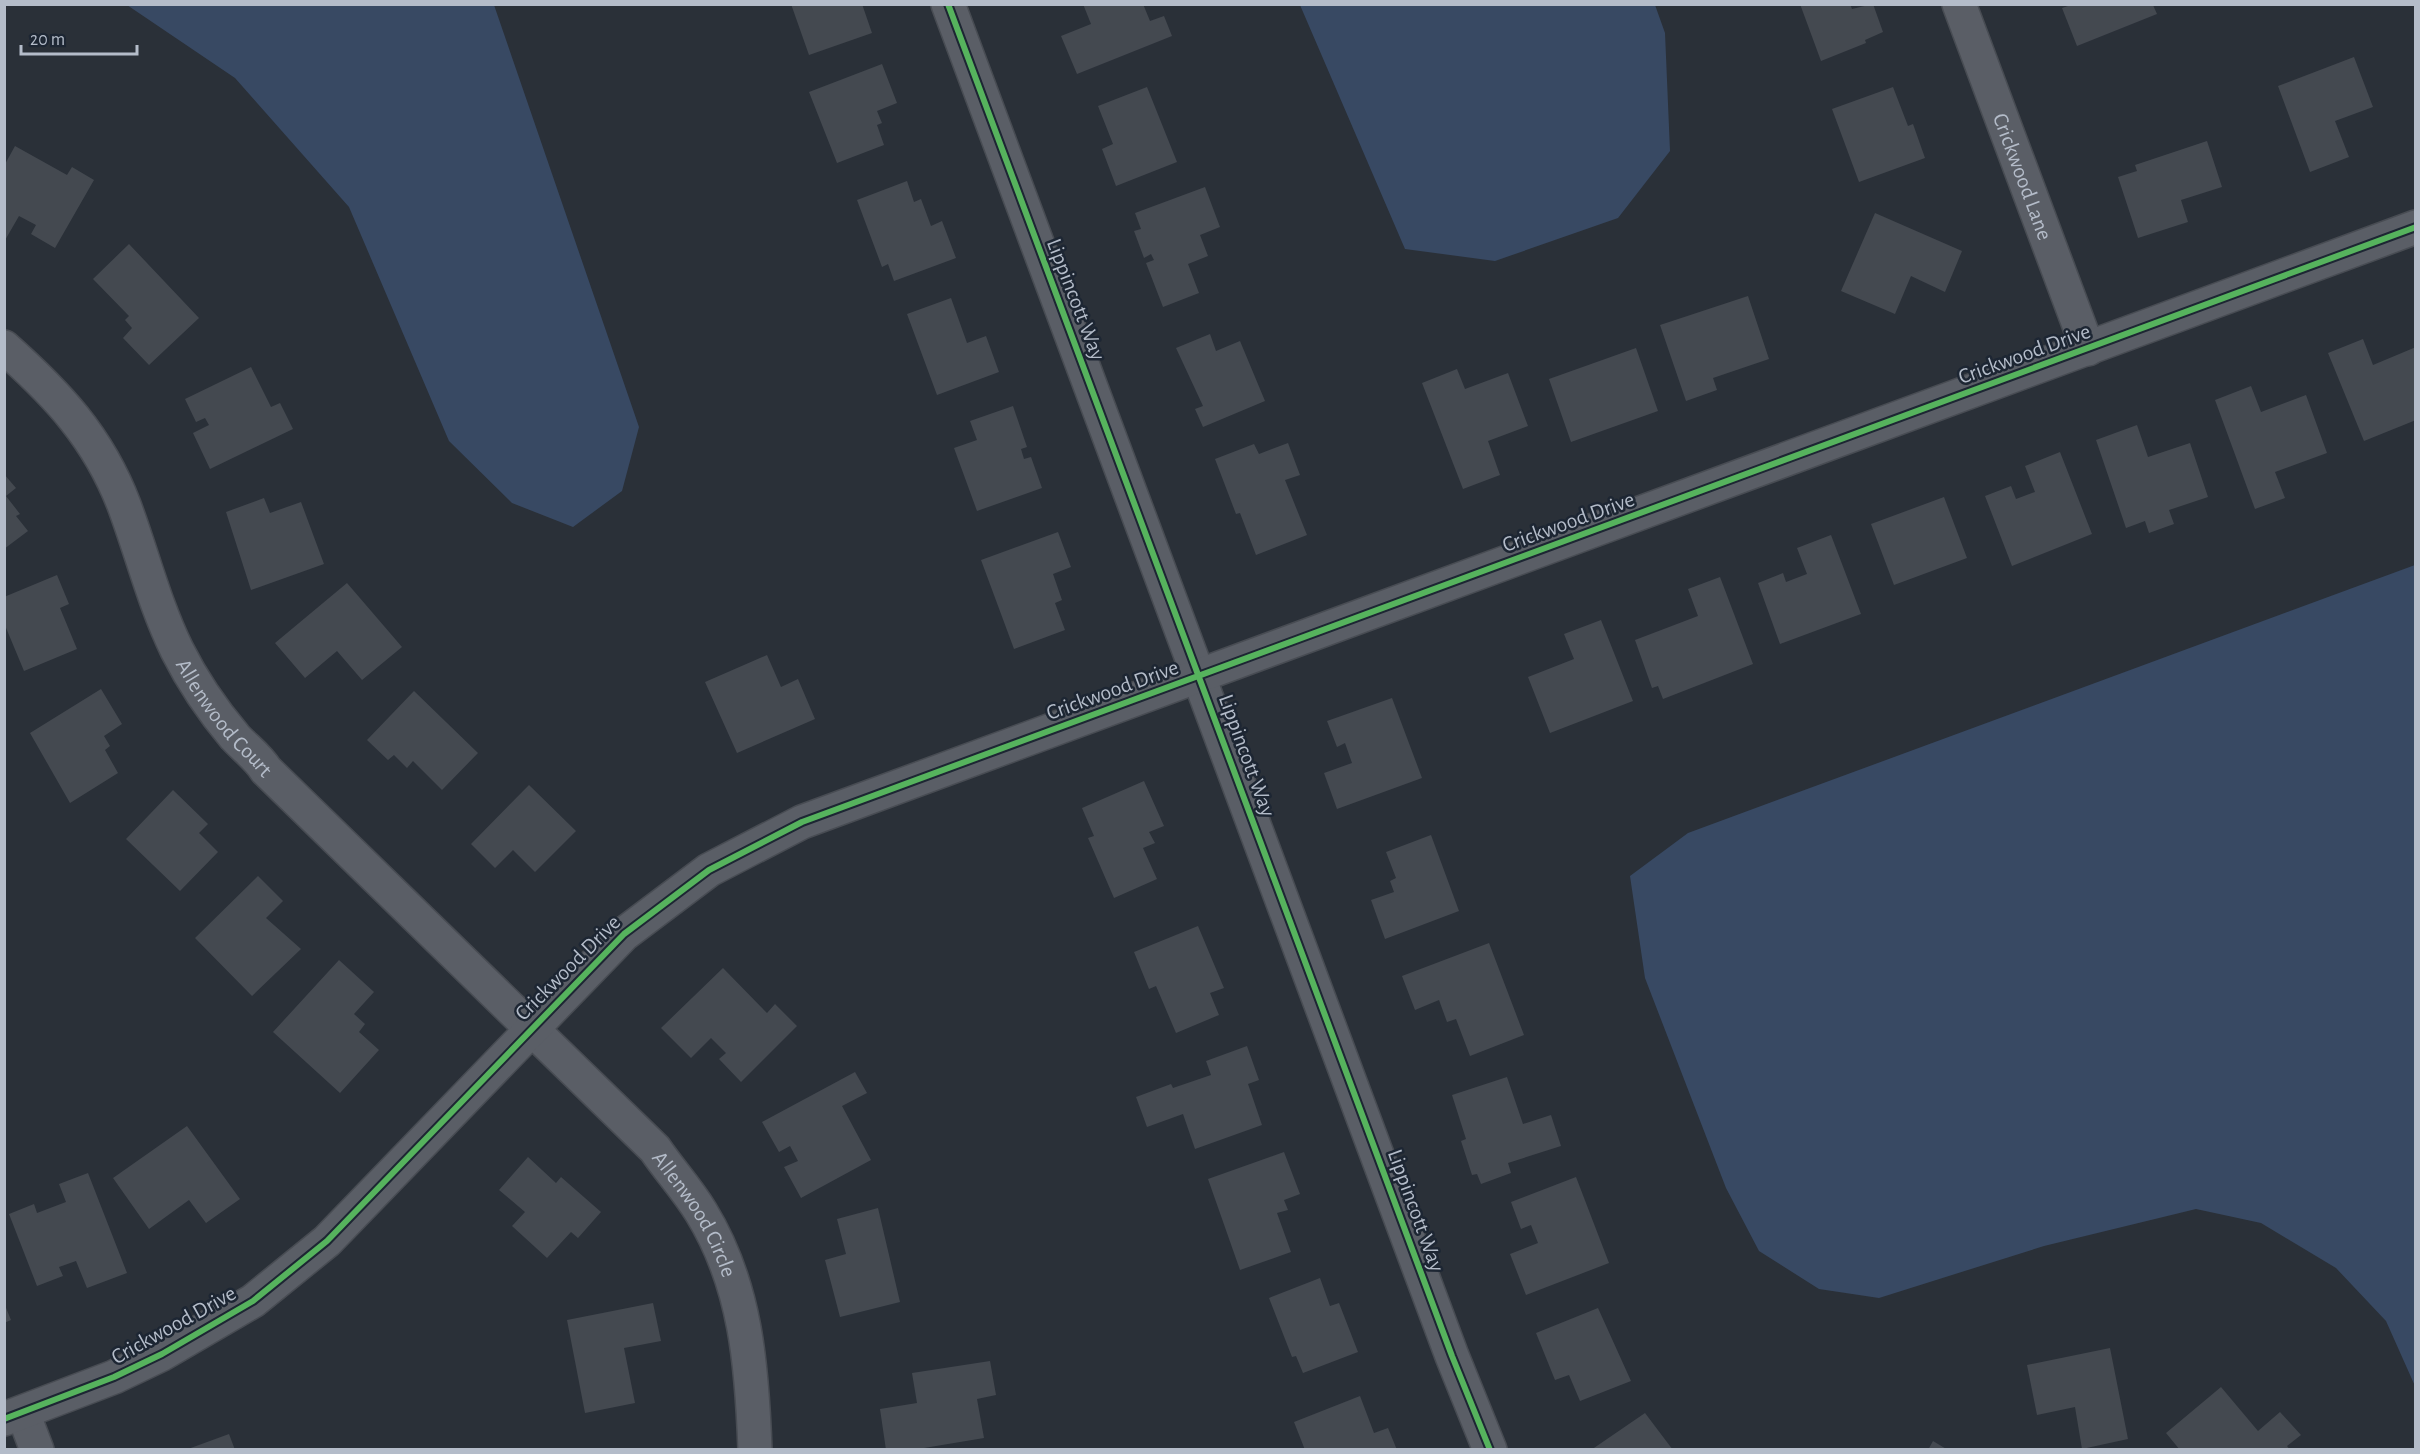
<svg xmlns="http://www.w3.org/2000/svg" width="2420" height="1454" viewBox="0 0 2420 1454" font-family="'Alegreya Sans',sans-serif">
	<rect width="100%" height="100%" fill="#2a3038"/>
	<path fill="#384963" d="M 127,5 L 494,5 L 639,427 L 622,491 L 573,527 L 512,503 L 449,441 L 349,207 L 235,78 Z
		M 1300,5 L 1655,5 L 1665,33 L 1670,151 L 1618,218 L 1495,261 L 1405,249 Z
		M 2415,565 L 2415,1386 L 2386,1321 L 2336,1268 L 2261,1223 L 2196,1209 L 2044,1246 L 1879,1298 L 1819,1289 L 1759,1251 L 1726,1188 L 1645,978 L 1630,876 L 1688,833 Z"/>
	<path fill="#444950" d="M 791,4 L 862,4 L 872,33 L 809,55 Z
		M 1083,4 L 1143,4 L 1150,21 L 1164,16 L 1172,36 L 1077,74 L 1061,36 L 1091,24 Z
		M 1800,4 L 1850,4 L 1852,9 L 1873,4 L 1883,32 L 1865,40 L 1866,43 L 1821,61 Z
		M 2071,5 L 2153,5 L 2157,14 L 2077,46 L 2062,8 Z
		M 2354,57 L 2373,107 L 2335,121 L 2349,157 L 2310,172 L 2278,86 Z
		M 882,64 L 897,103 L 877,111 L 882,123 L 877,125 L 884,145 L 837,163 L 809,92 Z
		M 1147,87 L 1177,162 L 1116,186 L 1102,149 L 1113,144 L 1098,106 Z
		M 1893,87 L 1908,126 L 1913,124 L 1925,158 L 1859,182 L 1832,109 Z
		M 2207,141 L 2222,187 L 2181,200 L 2188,222 L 2138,238 L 2118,177 L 2137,171 L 2135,165 Z
		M 15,146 L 67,175 L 72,167 L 94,180 L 55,248 L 31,234 L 36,225 L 19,216 L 4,242 L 4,166 Z
		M 907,181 L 914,202 L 921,199 L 931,226 L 942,221 L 956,258 L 894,281 L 888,264 L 882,267 L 857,200 Z
		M 1205,187 L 1220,227 L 1200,235 L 1208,256 L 1188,264 L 1199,293 L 1163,307 L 1146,263 L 1154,260 L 1151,254 L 1144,258 L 1134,231 L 1141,229 L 1135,213 Z
		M 1875,213 L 1962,251 L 1945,292 L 1911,276 L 1895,314 L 1841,291 Z
		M 129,244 L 199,318 L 149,365 L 123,338 L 132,328 L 125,320 L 129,316 L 93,279 Z
		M 1748,296 L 1769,359 L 1713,378 L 1717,390 L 1686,401 L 1660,325 Z
		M 951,298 L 967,343 L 986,336 L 999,372 L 937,395 L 907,314 Z
		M 1210,334 L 1216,351 L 1240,341 L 1265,401 L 1203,427 L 1195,409 L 1203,406 L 1176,348 Z
		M 2363,339 L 2373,365 L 2416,347 L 2416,420 L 2364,441 L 2328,353 Z
		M 1636,348 L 1658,411 L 1571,442 L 1549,379 Z
		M 251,367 L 271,407 L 280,403 L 293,429 L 210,469 L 193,433 L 209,425 L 205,418 L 196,422 L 185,399 Z
		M 1457,369 L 1465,389 L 1508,373 L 1528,426 L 1488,441 L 1500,475 L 1463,489 L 1422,383 Z
		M 2251,386 L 2261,412 L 2306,395 L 2327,453 L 2275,472 L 2285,498 L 2255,509 L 2215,400 Z
		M 1013,406 L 1027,447 L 1021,449 L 1024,459 L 1031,457 L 1042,488 L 977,511 L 954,448 L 977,440 L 970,421 Z
		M 2137,425 L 2148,457 L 2190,443 L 2208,497 L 2169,510 L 2174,524 L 2149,533 L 2145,521 L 2126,528 L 2096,440 Z
		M 1288,443 L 1300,475 L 1285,480 L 1307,535 L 1256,555 L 1240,513 L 1236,514 L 1215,459 L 1254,444 L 1259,454 Z
		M 2060,452 L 2092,534 L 2012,566 L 1985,496 L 2011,486 L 2016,499 L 2035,492 L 2025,466 Z
		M 4,474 L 16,488 L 6,496 L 20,514 L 16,516 L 28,531 L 4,549 Z
		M 1944,497 L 1967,558 L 1894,585 L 1871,524 Z
		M 264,498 L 270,513 L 301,502 L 324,564 L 251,590 L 226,512 Z
		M 1058,532 L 1071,567 L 1053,574 L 1062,600 L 1055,603 L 1065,630 L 1014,649 L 981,560 Z
		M 1831,535 L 1861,614 L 1780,644 L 1758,583 L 1783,573 L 1786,582 L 1807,574 L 1797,548 Z
		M 57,575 L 69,604 L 60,608 L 77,649 L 24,671 L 4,623 L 4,597 Z
		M 1720,577 L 1753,664 L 1663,699 L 1658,686 L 1652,688 L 1635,640 L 1698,616 L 1688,589 Z
		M 347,583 L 402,647 L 362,680 L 337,651 L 305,678 L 275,643 Z
		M 1601,620 L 1633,701 L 1550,733 L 1528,677 L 1574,659 L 1564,634 Z
		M 767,655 L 781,687 L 798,679 L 815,719 L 737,753 L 705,682 Z
		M 101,689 L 122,724 L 104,736 L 110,746 L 105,750 L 118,773 L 70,803 L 30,733 Z
		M 414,691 L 478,753 L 442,790 L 413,761 L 407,768 L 394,755 L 388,760 L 367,740 Z
		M 1392,698 L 1422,778 L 1337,809 L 1324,773 L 1352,763 L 1345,743 L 1337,747 L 1327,721 Z
		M 1144,781 L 1164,826 L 1149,832 L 1155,843 L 1143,848 L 1157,879 L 1114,898 L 1088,838 L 1094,836 L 1082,808 Z
		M 529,785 L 576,831 L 535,872 L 513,850 L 495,868 L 471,844 Z
		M 173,790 L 208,824 L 199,833 L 218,852 L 180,891 L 126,839 Z
		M 1431,835 L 1459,911 L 1385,939 L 1371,900 L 1394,892 L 1390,881 L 1396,878 L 1386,852 Z
		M 258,876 L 283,901 L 266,918 L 301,949 L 252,996 L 195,938 Z
		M 1198,926 L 1224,988 L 1210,993 L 1219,1015 L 1176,1033 L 1156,986 L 1149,989 L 1134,952 Z
		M 1489,943 L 1524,1035 L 1470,1056 L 1456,1019 L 1447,1022 L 1439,1000 L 1415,1010 L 1402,976 Z
		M 339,960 L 374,992 L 354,1014 L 365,1024 L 359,1032 L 379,1050 L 340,1093 L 273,1032 Z
		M 723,968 L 767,1013 L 775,1004 L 797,1026 L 741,1082 L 719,1059 L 726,1053 L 711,1038 L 691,1058 L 661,1028 Z
		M 1247,1046 L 1259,1080 L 1248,1084 L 1262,1125 L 1195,1149 L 1183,1114 L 1147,1127 L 1136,1097 L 1171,1084 L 1173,1088 L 1211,1075 L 1206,1061 Z
		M 855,1072 L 867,1093 L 842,1106 L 871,1160 L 801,1198 L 784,1167 L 798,1161 L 790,1146 L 779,1152 L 762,1122 Z
		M 1507,1077 L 1523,1124 L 1551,1115 L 1561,1146 L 1508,1163 L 1511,1173 L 1481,1184 L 1477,1174 L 1472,1175 L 1461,1141 L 1466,1139 L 1452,1095 Z
		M 187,1126 L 240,1199 L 206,1223 L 189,1200 L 149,1229 L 113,1178 Z
		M 1284,1152 L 1300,1194 L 1284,1200 L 1288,1210 L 1277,1213 L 1291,1252 L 1240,1270 L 1208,1179 Z
		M 528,1157 L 556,1183 L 561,1177 L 601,1212 L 578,1238 L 571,1232 L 547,1258 L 512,1226 L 525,1212 L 499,1190 Z
		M 88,1173 L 127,1273 L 87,1288 L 76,1261 L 59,1267 L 63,1276 L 37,1286 L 9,1214 L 34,1204 L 37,1213 L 66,1202 L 59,1184 Z
		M 1576,1177 L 1609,1263 L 1526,1295 L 1510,1254 L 1538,1243 L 1531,1225 L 1521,1229 L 1511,1202 Z
		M 878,1208 L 900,1302 L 840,1317 L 825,1260 L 846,1254 L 837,1219 Z
		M 1320,1278 L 1330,1306 L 1339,1303 L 1358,1352 L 1303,1373 L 1296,1356 L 1292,1357 L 1269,1298 Z
		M 4,1303 L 11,1320 L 4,1323 Z
		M 653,1303 L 661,1341 L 624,1348 L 635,1403 L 585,1413 L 567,1320 Z
		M 1598,1308 L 1631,1381 L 1580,1401 L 1569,1375 L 1555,1380 L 1536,1333 Z
		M 2110,1348 L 2128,1439 L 2082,1449 L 2075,1407 L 2037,1415 L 2027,1365 Z
		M 990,1361 L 996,1395 L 977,1399 L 984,1438 L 912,1450 L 886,1450 L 880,1409 L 917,1403 L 912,1373 Z
		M 2221,1387 L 2258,1431 L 2280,1412 L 2301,1435 L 2287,1446 L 2290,1450 L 2180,1450 L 2166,1433 Z
		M 1360,1396 L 1374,1433 L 1388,1428 L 1397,1450 L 1305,1450 L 1294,1422 Z
		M 1645,1413 L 1673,1450 L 1591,1450 Z
		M 229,1434 L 235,1450 L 188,1450 L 188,1449 Z
		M 1933,1441 L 1948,1450 L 1928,1450 Z"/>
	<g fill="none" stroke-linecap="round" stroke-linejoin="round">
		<g stroke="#484c53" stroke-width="36">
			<g id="minor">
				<path d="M 948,4 L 1452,1356 L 1490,1450"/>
				<path id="s1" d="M 1959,4 L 2088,349"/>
				<path id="s2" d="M 4,347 C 57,394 98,437 124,505 C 142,553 154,603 177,650 C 192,680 213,711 235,737 C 245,748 258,757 266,770 L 655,1149 C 670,1171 687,1189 701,1212 C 746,1285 752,1366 755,1450"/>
				<path d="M 23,1413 L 37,1450"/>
				<path d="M 4,1419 L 114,1377 L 162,1354 L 253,1301 L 327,1241 L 624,934 L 709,870 L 802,822 L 2416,227"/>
			</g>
		</g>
		<use href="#minor" stroke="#5a5e66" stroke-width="33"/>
		<g stroke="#1d2633" stroke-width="10">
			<path id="cycleway" d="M 948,4 L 1452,1356 L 1490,1450
				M 4,1419 L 114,1377 L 162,1354 L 253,1301 L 327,1241 L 624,934 L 709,870 L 802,822 L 2416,227"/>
		</g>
		<use href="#cycleway" stroke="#56b35d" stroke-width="6"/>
	</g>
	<g text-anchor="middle" stroke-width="5" stroke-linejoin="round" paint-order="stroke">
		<g font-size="22" fill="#b4bcc9" stroke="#1d2633">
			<text dy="8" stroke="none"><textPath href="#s1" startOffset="184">Crickwood Lane</textPath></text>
			<text transform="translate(1077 299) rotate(69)" y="8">Lippincott Way</text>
			<text transform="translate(2024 353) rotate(-20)" y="8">Crickwood Drive</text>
			<text transform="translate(1568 521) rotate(-20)" y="8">Crickwood Drive</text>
			<text transform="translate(1112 689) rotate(-20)" y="8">Crickwood Drive</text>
			<text dy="8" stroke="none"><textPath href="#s2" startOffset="438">Allenwood Court</textPath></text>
			<text transform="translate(1248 755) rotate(70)" y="8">Lippincott Way</text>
			<text transform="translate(567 967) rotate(-45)" y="8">Crickwood Drive</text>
			<text transform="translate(1417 1210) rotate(70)" y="8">Lippincott Way</text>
			<text dy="8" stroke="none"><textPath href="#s2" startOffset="1125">Allenwood Circle</textPath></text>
			<text transform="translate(173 1324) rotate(-29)" y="8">Crickwood Drive</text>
		</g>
	</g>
	<rect width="2420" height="1454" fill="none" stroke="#b4bcc9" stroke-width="12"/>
	<path d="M21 45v9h116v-9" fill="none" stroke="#b4bcc9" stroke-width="3"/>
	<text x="30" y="45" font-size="18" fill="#b4bcc9" stroke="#1d2633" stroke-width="4.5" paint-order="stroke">20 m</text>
</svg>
